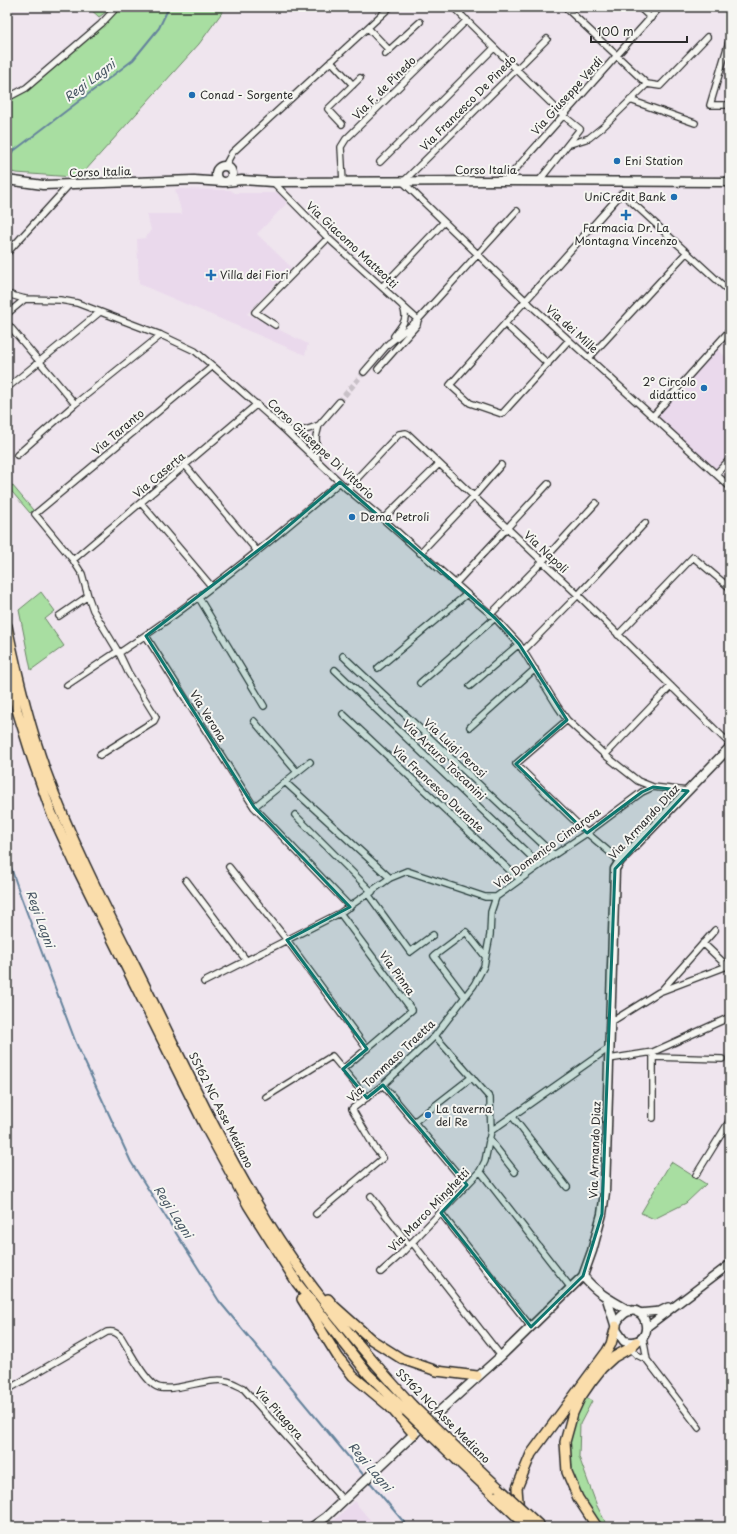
<svg xmlns="http://www.w3.org/2000/svg" width="737" height="1534" viewBox="0 0 737 1534" font-family="'Playpen Sans',sans-serif">
	<rect width="100%" height="100%" fill="#efe5ee"/>
	<filter id="ink" filterUnits="userSpaceOnUse"><feTurbulence type="fractalNoise" baseFrequency=".025" numOctaves="2"/><feDisplacementMap in="SourceGraphic" scale="8" xChannelSelector="R" yChannelSelector="G"/><feConvolveMatrix kernelMatrix="1 2 1 2 8 2 1 2 1" color-interpolation-filters="sRGB"/></filter>
	<g filter="url(#ink)">
		<path fill="#ead9ec" d="M 175,189 L 230,190 L 235,193 L 278,193 L 287,203 L 257,234 L 291,267 L 247,314 L 308,344 L 305,355 L 139,284 L 137,239 L 145,238 L 151,230 L 147,214 L 182,214 Z
			M 715,347 L 730,361 L 730,459 L 716,474 L 653,416 Z
			M 354,1501 L 376,1527 L 326,1527 L 334,1521 Z"/>
		<path fill="#a8dea1" stroke="#6a8466" d="M 88,7 L 112,7 L 106,12 L 99,17 Z
			M 119,7 L 226,7 L 199,44 L 84,172 L 73,177 L 16,173 L 7,171 L 7,102 L 26,89 Z
			M 7,479 L 33,510 L 30,513 L 7,486 Z
			M 41,592 L 55,611 L 45,619 L 64,646 L 31,670 L 19,610 Z
			M 671,1162 L 706,1184 L 686,1203 L 654,1219 L 641,1213 Z
			M 585,1397 L 592,1401 L 580,1424 L 579,1457 L 597,1506 L 608,1527 L 602,1527 C 592,1512 579,1497 573,1480 C 563,1449 570,1424 585,1397 Z"/>
		<g fill="none" stroke-linecap="round" stroke-linejoin="round">
			<path stroke="#65839c" stroke-width="2" d="M 7,156 L 133,60 L 159,28 L 169,7
				M 7,856 L 21,897 L 76,1043 L 131,1162 L 219,1301 L 366,1478
				M 369,1481 L 408,1527"/>
			<path stroke="#c8c0c7" stroke-width="5.5" stroke-dasharray="5.5 3" stroke-linecap="butt" d="M 339,402 L 364,372"/>
			<g stroke="#2b2b2b" stroke-width="8">
				<path id="minor" d="M 453,7 L 564,116 L 580,129 L 539,181
					M 565,7 L 647,84 L 660,86 L 707,37
					M 639,7 L 651,18
					M 460,13 L 465,7
					M 368,28 L 389,50
					M 730,38 L 710,105 L 730,105
					M 547,39 L 403,182 L 525,300 L 730,487
					M 385,54 L 420,22
					M 331,61 L 353,85
					M 7,98 L 26,88 L 101,24 L 117,7
					M 630,100 L 695,123
					M 342,124 L 328,109 L 360,78
					M 570,144 L 589,138 L 604,126 L 647,84
					M 380,162 L 494,48
					M 225,166 L 232,153 L 390,7
					M 505,181 L 660,7
					M 273,182 L 328,238 L 418,320 L 417,325 L 378,369
					M 343,182 L 341,147 L 346,139 L 467,20
					M 622,193 L 730,292
					M 7,253 L 69,185
					M 382,287 L 444,222
					M 7,294 L 25,299 L 60,300 L 77,303 L 161,335 L 195,351 L 213,366 L 285,430 L 347,489 L 383,519 L 467,594 L 495,618 L 519,644 L 558,707 L 567,720 L 605,755 L 638,781 L 653,787
					M 7,314 L 25,299
					M 7,323 L 75,404
					M 505,324 L 548,364
					M 275,325 L 255,312 L 328,238
					M 394,336 C 401,326 409,320 403,307
					M 569,340 L 502,414 L 470,403 L 450,385 L 622,193
					M 387,345 L 418,320 L 517,211
					M 589,358 L 687,252
					M 364,372 L 389,343
					M 7,388 L 100,312
					M 653,416 L 730,330
					M 285,429 C 298,433 307,430 319,425
					M 17,455 L 75,404 L 161,335
					M 317,460 L 316,437 L 319,425 L 339,402
					M 185,465 L 257,551
					M 716,474 L 730,459
					M 347,489 L 399,434 L 406,433 L 408,434 L 578,595 L 730,744
					M 141,503 L 212,587
					M 383,519 L 439,464
					M 420,553 L 474,496 L 501,465
					M 73,560 L 257,404
					M 455,584 L 548,484
					M 199,598 L 264,706
					M 490,615 L 542,562 L 596,503
					M 59,616 L 88,596
					M 618,635 L 693,557 L 730,588
					M 146,636 L 254,807 L 285,782 L 390,878
					M 523,651 L 578,595 L 645,523
					M 119,653 C 197,602 269,543 340,482
					M 343,656 L 554,855
					M 378,668 L 467,594
					M 335,670 L 540,865
					M 420,683 L 495,618
					M 67,685 L 118,651
					M 470,686 L 519,644
					M 343,714 L 519,879
					M 567,720 L 516,764 L 587,833 L 620,861
					M 254,721 L 297,772
					M 470,727 L 535,669
					M 100,755 L 154,721 L 156,717 L 128,672 L 119,653 L 93,610 L 88,596 L 82,574 L 73,560 L 35,514 L 213,366
					M 605,755 L 671,686
					M 285,782 L 310,762
					M 254,807 L 350,907
					M 295,815 L 372,892
					M 229,867 L 287,940 L 367,1049
					M 186,880 L 246,960
					M 368,894 L 410,952 L 433,935
					M 340,913 L 412,1010 L 343,1069
					M 703,943 L 727,966
					M 204,982 L 340,913 L 390,878 L 407,871 L 485,897 L 496,897 L 554,855 L 587,833 L 642,792 L 653,787 L 688,791
					M 661,991 L 715,930
					M 465,997 L 434,956 L 466,932 L 485,956
					M 611,1022 L 659,992 L 730,965
					M 653,1054 L 653,1118
					M 653,1057 L 722,1059
					M 609,1059 L 653,1052 L 730,1017
					M 383,1085 L 467,1185
					M 266,1097 L 332,1056 L 367,1098
					M 512,1116 L 567,1187
					M 414,1122 L 472,1077
					M 491,1131 L 609,1048
					M 489,1139 L 515,1172
					M 480,1171 L 571,1288
					M 696,1175 L 730,1120
					M 371,1196 L 409,1245
					M 441,1213 L 531,1327
					M 316,1214 L 383,1158 L 375,1148 L 352,1109 L 383,1085 L 435,1036 L 474,985 L 484,966 L 490,935 L 491,912 L 496,897
					M 412,1242 L 501,1356
					M 381,1272 L 399,1256 L 480,1171 L 485,1161 L 491,1131 L 490,1098 L 435,1036
					M 643,1337 L 647,1360 L 699,1428
					M 628,1346 L 637,1355 L 647,1360
					M 7,1390 L 107,1332 C 113,1331 116,1332 121,1337 C 129,1350 142,1376 154,1385 C 168,1396 208,1376 226,1381 C 232,1382 238,1386 243,1388 L 343,1500"/>
			</g>
			<g stroke="#2b2b2b" stroke-width="10">
				<path id="tertiary" d="M 638,1313 L 660,1311 L 668,1307
					M 647,1327 L 730,1264"/>
			</g>
			<g stroke="#2b2b2b" stroke-width="11">
				<path id="secondary" d="M216 174a8 8 0 1 1 16 0a8 8 0 1 1-16 0Z
					M 7,180 L 43,185 L 194,180 L 223,182
					M 226,182 L 242,180 L 273,182 L 505,181 L 730,182
					M 583,1276 C 595,1292 612,1301 630,1311
					M 607,1299 L 617,1331 L 624,1341 C 659,1349 647,1299 625,1313 C 620,1317 617,1320 616,1326
					M 312,1527 L 326,1517 L 414,1434 L 501,1356 L 583,1276 L 592,1251 L 602,1214 L 605,1192 L 615,869 L 620,861 L 730,747"/>
			</g>
			<g stroke="#2b2b2b" stroke-width="12">
				<path id="trunk" d="M 7,626 C 17,675 29,725 46,772 C 73,846 110,916 145,986 C 181,1058 214,1131 255,1200 C 298,1275 354,1341 412,1405
					M 7,663 L 17,710 L 32,758 L 51,812 L 76,866 L 204,1124 L 248,1205 L 297,1283 L 368,1374 L 406,1411
					M 302,1299 L 338,1357 L 353,1376 L 390,1407 L 414,1434
					M 328,1299 L 334,1306 L 372,1340 L 402,1359 L 437,1371 L 477,1376
					M 463,1454 L 498,1487
					M 458,1461 L 495,1496
					M 520,1527 L 517,1488 L 531,1454 L 607,1351 L 611,1344 L 616,1326
					M 597,1527 L 578,1498 L 567,1472 L 565,1442 L 573,1413 L 580,1398 L 591,1382 L 602,1368 L 614,1357 L 630,1348 L 636,1342"/>
			</g>
			<use href="#minor" stroke="#f6f6f2" stroke-width="5.5"/>
			<use href="#tertiary" stroke="#f6f6f2" stroke-width="7"/>
			<use href="#secondary" stroke="#f6f6f2" stroke-width="8"/>
			<use href="#trunk" stroke="#faddab" stroke-width="9"/>
			<g stroke="#2b2b2b" stroke-width="12" stroke-linecap="butt">
				<path id="trunk-bridge" d="M 412,1405 L 463,1454
					M 406,1411 L 458,1461
					M 498,1487 L 541,1527
					M 495,1496 L 528,1527"/>
			</g>
			<use href="#trunk-bridge" stroke="#faddab" stroke-width="9"/>
		</g>
	</g>
	<path fill="#0f766e" fill-opacity="0.2" stroke="#0f766e" stroke-width="3" stroke-linejoin="round" d="M 340,482 L 495,618 L 519,644 L 567,720 L 516,764 L 587,833 L 642,792 L 653,787 L 688,791 L 615,869 L 602,1214 L 583,1276 L 531,1327 L 441,1213 L 467,1185 L 383,1085 L 367,1098 L 343,1069 L 367,1049 L 287,940 L 350,907 L 254,807 L 146,636 L 273,539 Z"/>
	<g fill="#1f6fb2" stroke="#f6f6f2" stroke-width="1.5">
		<circle cx="192" cy="95" r="4"/>
		<circle cx="617" cy="161" r="4"/>
		<circle cx="674" cy="197" r="4"/>
		<path d="M624 209h4v4h4v4h-4v4h-4v-4h-4v-4h4z"/>
		<path d="M209 269h4v4h4v4h-4v4h-4v-4h-4v-4h4z"/>
		<circle cx="704" cy="388" r="4"/>
		<circle cx="352" cy="517" r="4"/>
		<circle cx="428" cy="1115" r="4"/>
	</g>
	<g text-anchor="middle" stroke-width="4" stroke-linejoin="round" paint-order="stroke">
		<g font-size="11" fill="#2b2b2b" stroke="#f6f6f2">
			<text transform="translate(384 88) rotate(-45)" y="4">Via F. de Pinedo</text>
			<text transform="translate(567 96) rotate(-48)" y="4">Via Giuseppe Verdi</text>
			<text transform="translate(468 103) rotate(-45)" y="4">Via Francesco De Pinedo</text>
			<text x="486" y="174">Corso Italia</text>
			<text transform="translate(100 172) rotate(-2)" y="4">Corso Italia</text>
			<text transform="translate(352 245) rotate(43)" y="4">Via Giacomo Matteotti</text>
			<text transform="translate(572 329) rotate(42)" y="4">Via dei Mille</text>
			<text transform="translate(118 432) rotate(-40)" y="4">Via Taranto</text>
			<text transform="translate(321 449) rotate(43)" y="4">Corso Giuseppe Di Vittorio</text>
			<text transform="translate(159 475) rotate(-40)" y="4">Via Caserta</text>
			<text transform="translate(546 552) rotate(43)" y="4">Via Napoli</text>
			<text transform="translate(208 716) rotate(58)" y="4">Via Verona</text>
			<text transform="translate(455 748) rotate(43)" y="4">Via Luigi Perosi</text>
			<text transform="translate(444 760) rotate(44)" y="4">Via Arturo Toscanini</text>
			<text transform="translate(438 789) rotate(43)" y="4">Via Francesco Durante</text>
			<text transform="translate(644 822) rotate(-47)" y="4">Via Armando Diaz</text>
			<text transform="translate(547 848) rotate(-36)" y="4">Via Domenico Cimarosa</text>
			<text transform="translate(397 973) rotate(54)" y="4">Via Pinna</text>
			<text transform="translate(391 1061) rotate(-43)" y="4">Via Tommaso Traetta</text>
			<text transform="translate(221 1110) rotate(63)" y="4">SS162 NC Asse Mediano</text>
			<text transform="translate(595 1150) rotate(-88)" y="4">Via Armando Diaz</text>
			<text transform="translate(429 1210) rotate(-46)" y="4">Via Marco Minghetti</text>
			<text transform="translate(279 1413) rotate(48)" y="4">Via Pitagora</text>
			<text transform="translate(443 1416) rotate(45)" y="4">SS162 NC Asse Mediano</text>
		</g>
		<g font-size="11" fill="#2b2b2b" stroke="#f6f6f2" text-anchor="start">
			<text x="200" y="99">Conad - Sorgente</text>
			<text x="625" y="165">Eni Station</text>
			<text x="666" y="201" text-anchor="end">UniCredit Bank</text>
			<text x="626" y="232" text-anchor="middle">Farmacia Dr. La<tspan x="626" dy="13">Montagna Vincenzo</tspan></text>
			<text x="220" y="279">Villa dei Fiori</text>
			<text x="696" y="386" text-anchor="end">2° Circolo<tspan x="696" dy="13">didattico</tspan></text>
			<text x="360" y="521">Dema Petroli</text>
			<text x="436" y="1113">La taverna<tspan x="436" dy="13">del Re</tspan></text>
		</g>
		<g font-size="12" font-style="italic" fill="#485764" stroke="#f6f6f2">
			<text transform="translate(90 81) rotate(-37)" y="4">Regi Lagni</text>
			<text transform="translate(40 919) rotate(70)" y="4">Regi Lagni</text>
			<text transform="translate(173 1212) rotate(57)" y="4">Regi Lagni</text>
			<text transform="translate(370 1467) rotate(50)" y="4">Regi Lagni</text>
		</g>
	</g>
	<rect width="737" height="1534" fill="none" stroke="#f6f6f2" stroke-width="24"/>
	<rect x="12" y="12" width="713" height="1510" fill="none" stroke="#2b2b2b" stroke-width="1.5" filter="url(#ink)"/>
	<path d="M591 36v6h96v-6" fill="none" stroke="#2b2b2b" stroke-width="2"/>
	<text x="597" y="36" font-size="12" fill="#2b2b2b" stroke="#f6f6f2" stroke-width="3" paint-order="stroke">100 m</text>
</svg>
